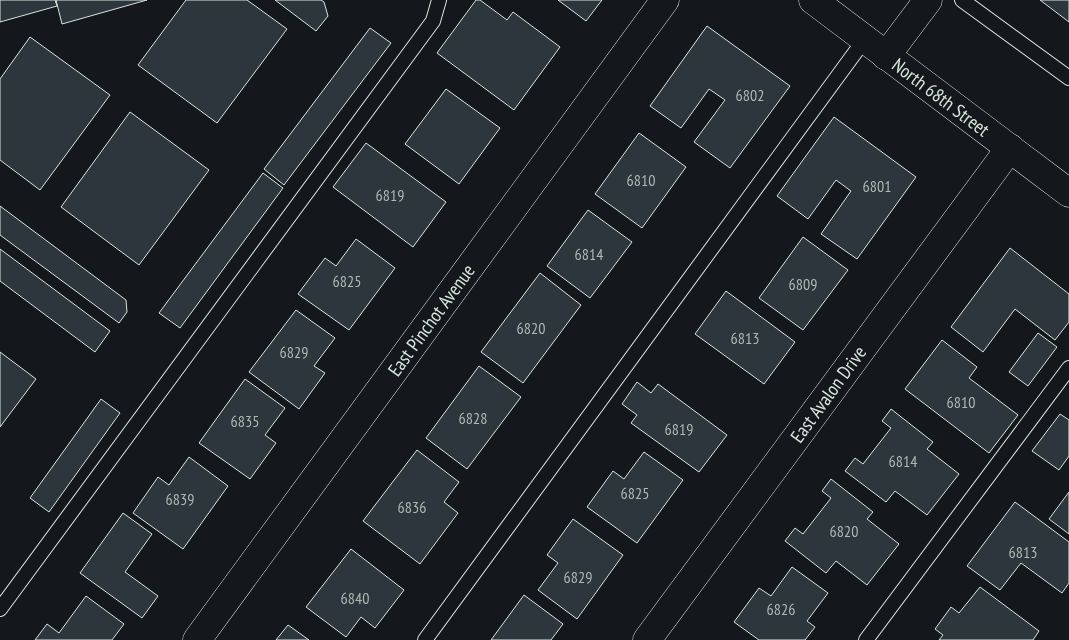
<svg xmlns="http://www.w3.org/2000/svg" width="1069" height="640" viewBox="0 0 1069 640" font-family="'PT Sans Narrow',sans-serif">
	<rect width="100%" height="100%" fill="#14181c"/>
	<path fill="#2c363c" stroke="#d8e6dc" d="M 0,0 L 55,0 L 57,6 L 0,22 Z
		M 56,0 L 147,0 L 62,24 Z
		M 186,0 L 247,0 L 287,29 L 217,123 L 138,65 Z
		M 275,0 L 321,0 L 324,2 L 328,16 L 316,31 Z
		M 476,0 L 480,0 L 507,20 L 513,12 L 560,47 L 514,110 L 437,53 Z
		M 558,0 L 602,0 L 586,21 Z
		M 1040,0 L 1069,0 L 1069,22 Z
		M 707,26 L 790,86 L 730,168 L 694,142 L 725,100 L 709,89 L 681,128 L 650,106 Z
		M 370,28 L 391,43 L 284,185 L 264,169 Z
		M 30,37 L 110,95 L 40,190 L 0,160 L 0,79 Z
		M 446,89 L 500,128 L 459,184 L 405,144 Z
		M 130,112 L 209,170 L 139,265 L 61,207 Z
		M 834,117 L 916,177 L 857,259 L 821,234 L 851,191 L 836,180 L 808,219 L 777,196 Z
		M 639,133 L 686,167 L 642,228 L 595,194 Z
		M 366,143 L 446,202 L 413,247 L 333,187 Z
		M 263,173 L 283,188 L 180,328 L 159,313 Z
		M 0,206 L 126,300 L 127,312 L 119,323 L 0,235 Z
		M 588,210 L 632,242 L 590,298 L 547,266 Z
		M 803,237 L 848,270 L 803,330 L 759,298 Z
		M 356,239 L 395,268 L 349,330 L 298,294 L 325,258 L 336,266 Z
		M 1010,248 L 1069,294 L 1069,322 L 1055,340 L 1015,309 L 983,352 L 951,327 Z
		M 0,249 L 110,331 L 95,352 L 0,281 Z
		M 540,273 L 581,305 L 523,383 L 481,352 Z
		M 726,291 L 795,342 L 764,384 L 695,334 Z
		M 296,310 L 335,338 L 314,366 L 325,373 L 299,409 L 249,372 Z
		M 1038,333 L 1057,347 L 1028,386 L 1009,372 Z
		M 942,340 L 977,367 L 969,378 L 1018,415 L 989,453 L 905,389 Z
		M 0,352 L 36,379 L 0,427 Z
		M 479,366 L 521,397 L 467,469 L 426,438 Z
		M 245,379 L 285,408 L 265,435 L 276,443 L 250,479 L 199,443 Z
		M 637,382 L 651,393 L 658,384 L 727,435 L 699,472 L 631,423 L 637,415 L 622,404 Z
		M 101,399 L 120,413 L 49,512 L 30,498 Z
		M 891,409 L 933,442 L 927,449 L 959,474 L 927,515 L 895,491 L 886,502 L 845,471 L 855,458 L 863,464 L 891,428 L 882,421 Z
		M 1060,414 L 1069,420 L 1069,456 L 1059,470 L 1032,451 Z
		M 417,450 L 459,482 L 444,502 L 458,513 L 420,564 L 363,521 Z
		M 644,452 L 683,480 L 637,543 L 587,507 L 613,471 L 624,479 Z
		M 189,457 L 228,486 L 183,549 L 133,513 L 158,477 L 169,485 Z
		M 831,479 L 873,512 L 867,519 L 899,544 L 867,585 L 836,561 L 826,573 L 785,541 L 795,528 L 803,534 L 831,498 L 822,491 Z
		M 1069,492 L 1069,534 L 1049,519 Z
		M 1015,502 L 1069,542 L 1069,583 L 1062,593 L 1021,563 L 1000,590 L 967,566 Z
		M 123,513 L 152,534 L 125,572 L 158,596 L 142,618 L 80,573 Z
		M 573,519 L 623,555 L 577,619 L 538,590 L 558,563 L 547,555 Z
		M 351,549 L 404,590 L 375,628 L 361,617 L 346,637 L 306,607 Z
		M 792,567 L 828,593 L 807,621 L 815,627 L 805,640 L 759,640 L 734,622 L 759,588 L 771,596 Z
		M 980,587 L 1039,631 L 1033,640 L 939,640 L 943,635 L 935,629 L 951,607 L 959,613 Z
		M 524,595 L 563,624 L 551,640 L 491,640 Z
		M 86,596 L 124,624 L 112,640 L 35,640 L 47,624 L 59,633 Z
		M 288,625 L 309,640 L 276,640 Z"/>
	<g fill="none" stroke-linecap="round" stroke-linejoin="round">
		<g stroke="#d8e6dc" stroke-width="16">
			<path id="lane" d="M 962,0 L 1069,78
				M 0,609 L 433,21 L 439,0
				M 425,640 L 865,39
				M 866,640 L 1069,368"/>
		</g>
		<g stroke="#d8e6dc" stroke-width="29">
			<path id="street" d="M 886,56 L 928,0
				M 197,640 L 665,0
				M 647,640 L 1010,148"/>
		</g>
		<g stroke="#d8e6dc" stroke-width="29">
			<path id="secondary" d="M 813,0 L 1069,193"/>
		</g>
		<use href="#lane" stroke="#14181c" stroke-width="14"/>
		<use href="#street" stroke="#14181c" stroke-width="28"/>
		<use href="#secondary" stroke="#14181c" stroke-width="28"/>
	</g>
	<g text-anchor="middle" stroke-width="4" stroke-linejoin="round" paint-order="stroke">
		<g font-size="16" fill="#adbab4">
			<text x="750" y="101">6802</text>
			<text x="641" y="186">6810</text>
			<text x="877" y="192">6801</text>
			<text x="390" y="201">6819</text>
			<text x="589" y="260">6814</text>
			<text x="347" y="287">6825</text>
			<text x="803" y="290">6809</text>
			<text x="531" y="334">6820</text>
			<text x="745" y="344">6813</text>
			<text x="294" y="358">6829</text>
			<text x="961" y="408">6810</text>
			<text x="473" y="424">6828</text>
			<text x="245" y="427">6835</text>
			<text x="679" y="435">6819</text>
			<text x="903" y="467">6814</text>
			<text x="635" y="499">6825</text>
			<text x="180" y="505">6839</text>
			<text x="412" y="513">6836</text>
			<text x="844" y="537">6820</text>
			<text x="1023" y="558">6813</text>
			<text x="578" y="583">6829</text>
			<text x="355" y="604">6840</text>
			<text x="781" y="615">6826</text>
		</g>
		<g font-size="19" fill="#d8e6dc" stroke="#14181c">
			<text transform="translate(941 97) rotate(37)" y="7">North 68th Street</text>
			<text transform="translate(431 320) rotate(-54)" y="7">East Pinchot Avenue</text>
			<text transform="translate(828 394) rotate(-54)" y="7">East Avalon Drive</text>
		</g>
	</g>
</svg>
